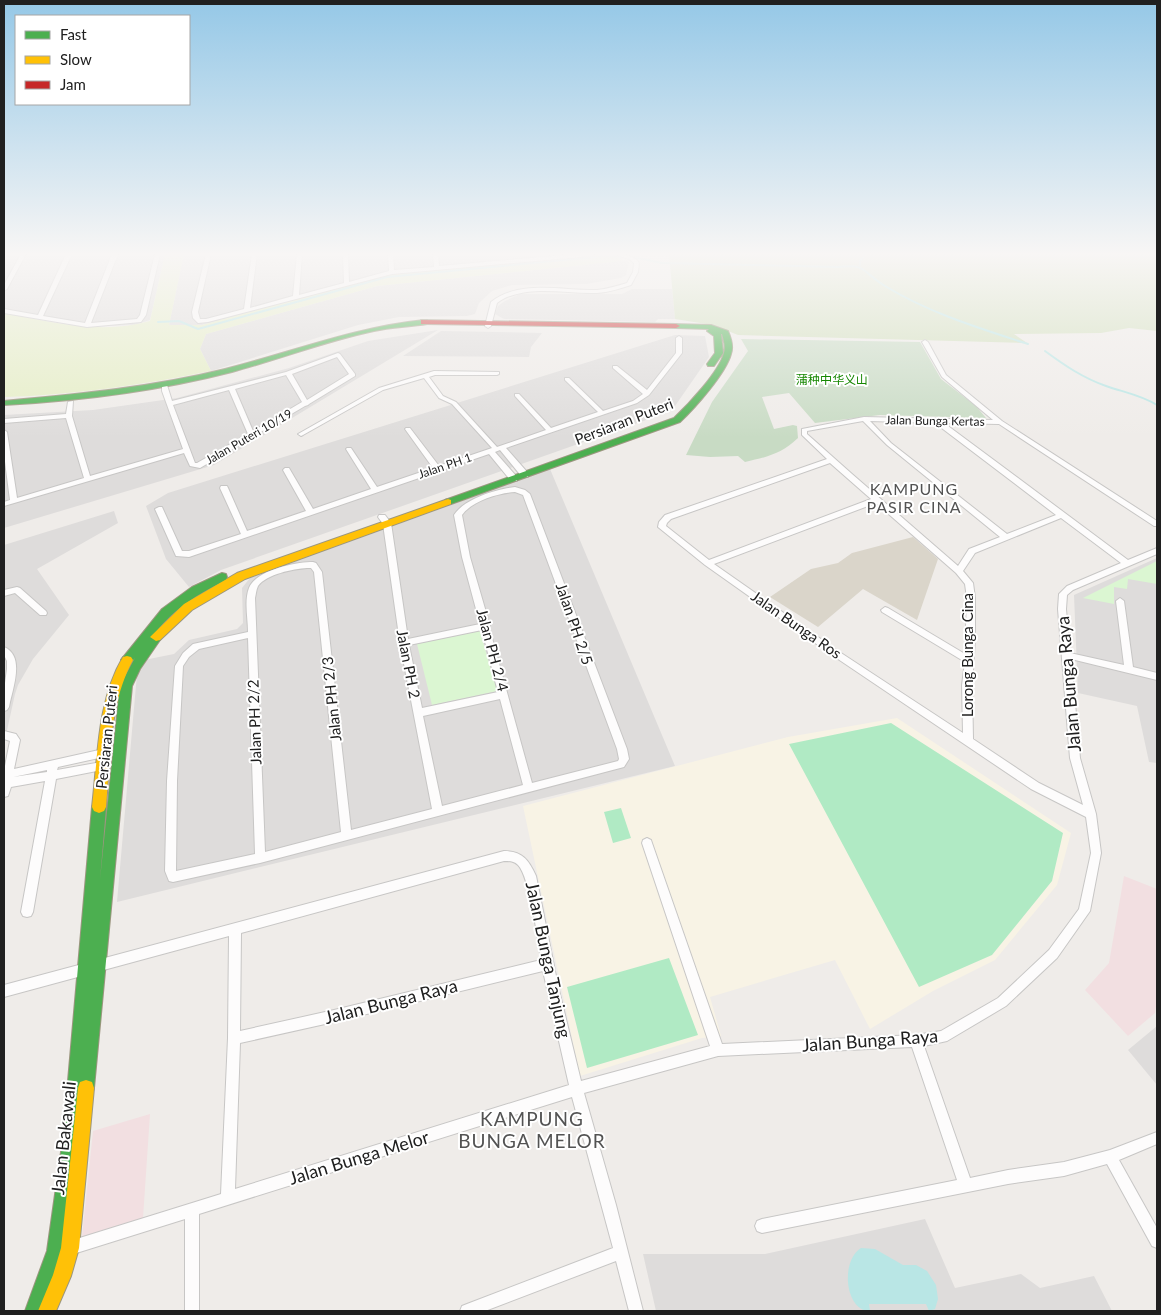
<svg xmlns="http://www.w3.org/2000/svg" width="1161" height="1315" viewBox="0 0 1161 1315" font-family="Lato,'Noto Sans SC',sans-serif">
	<rect width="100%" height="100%" fill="#efece9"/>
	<path fill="#dedcdb" d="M 4,254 L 165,254 L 150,320 L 135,325 L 84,327 L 4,313 Z
		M 184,254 L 585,254 L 502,265 L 395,274 L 202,325 L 169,325 Z
		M 622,261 L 629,262 L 626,275 L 621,278 L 586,284 L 512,285 L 492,291 L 479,303 L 475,314 L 467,316 L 399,317 L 358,325 L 211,371 L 200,349 L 206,334 L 377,286 Z
		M 632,289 L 672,289 L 675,319 L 658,319 L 655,322 L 504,319 L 495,314 L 498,306 L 505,301 L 520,294 L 622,294 Z
		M 438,330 L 214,465 L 4,528 L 4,415 L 93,410 L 177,398 L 289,368 L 368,341 Z
		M 441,331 L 542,333 L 531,347 L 529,357 L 403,356 Z
		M 675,335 L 705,336 L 709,357 L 675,406 L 663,414 L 221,570 L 189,587 L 166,559 L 146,506 L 168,493 Z
		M 550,469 L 675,766 L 117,902 L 137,674 L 144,660 L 174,654 L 189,640 L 237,629 L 243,623 L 242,588 L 250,578 Z
		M 114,511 L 118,523 L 37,569 L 69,615 L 33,659 L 18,685 L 15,694 L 4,744 L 4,545 Z
		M 1157,558 L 1157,763 L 1149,762 L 1137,706 L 1078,693 L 1074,595 Z
		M 1157,1026 L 1157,1085 L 1128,1050 Z
		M 925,1219 L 955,1288 L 1021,1274 L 1040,1288 L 1094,1276 L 1112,1311 L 656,1311 L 643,1254 L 765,1254 Z"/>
	<path fill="#f2dfe1" d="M 1124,876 L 1157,889 L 1157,999 L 1155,1013 L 1128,1036 L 1085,990 L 1109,963 Z
		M 150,1114 L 143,1218 L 82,1237 L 93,1131 Z"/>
	<path fill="#f8f3e5" d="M 897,718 L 1071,833 L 1057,885 L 995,960 L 933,991 L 870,1029 L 835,960 L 710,997 L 721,1036 L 702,1038 L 580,1076 L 523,806 L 788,737 Z"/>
	<path fill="#dad5ca" d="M 913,537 L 938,559 L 917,620 L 863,589 L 818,627 L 770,597 L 811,569 L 838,563 L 852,553 Z"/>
	<path fill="#e5eec5" d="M 165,254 L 184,254 L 169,325 L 202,325 L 374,277 L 395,274 L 597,255 L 618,257 L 622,261 L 377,286 L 206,334 L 200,349 L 211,371 C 142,385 74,395 4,397 L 4,313 C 52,322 102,335 150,321 Z"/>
	<path fill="#d1dfbc" d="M 669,254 L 1157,254 L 1157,331 L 1129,328 L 1101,333 L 1014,334 L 1027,343 L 738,335 L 713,325 L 675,319 Z"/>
	<path fill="#c8dbc4" d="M 741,339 L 920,342 L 941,379 L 976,406 L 986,418 L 880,415 L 815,423 L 789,393 L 762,397 L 774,429 L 793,425 L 797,426 L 798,438 C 781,454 767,457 745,462 L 738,456 L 710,457 L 686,455 L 712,402 L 748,351 Z"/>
	<path fill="#dbf6d2" d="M 1157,561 L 1157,584 L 1128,579 L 1127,589 L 1114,587 L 1114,604 L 1083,598 Z
		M 480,631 L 497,691 L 432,705 L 417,644 Z"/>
	<path fill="#b0eac4" d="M 891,723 L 1063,833 L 1052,881 L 992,955 L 919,987 L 789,744 Z
		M 621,808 L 631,838 L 613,843 L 604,812 Z
		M 669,958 L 698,1035 L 587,1068 L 567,987 Z"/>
	<path fill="#b9e6e5" d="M 861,1248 L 875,1249 L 903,1265 L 916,1265 L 927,1271 L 936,1285 L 938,1299 L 935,1309 L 929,1311 L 926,1304 L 869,1304 L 870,1311 C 845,1311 840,1261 861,1248 Z"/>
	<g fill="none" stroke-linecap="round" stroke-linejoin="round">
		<path stroke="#b9e6e5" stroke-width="2" d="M 633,257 L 662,263 L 838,267 C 867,263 863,273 885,286 C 929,313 979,328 1028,344
			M 860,265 L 860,261 L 866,254
			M 158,322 L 179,321 L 198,329 L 387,277 L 605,256 L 623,257
			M 1045,351 C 1064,365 1083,378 1106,386 C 1123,392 1141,395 1157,405"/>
		<g stroke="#c7c6c5" stroke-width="2">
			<path id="street" d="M 21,254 L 26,254 L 7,289 L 4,291 L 4,285 Z
				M 66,254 L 72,254 L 43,316 L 85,323 L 112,254 L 118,254 L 91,323 L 137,319 L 140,315 L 155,254 L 160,254 L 146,315 L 141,322 L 87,327 L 4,313 L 4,309 L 38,315 Z
				M 206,254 L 211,254 L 198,312 L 200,319 L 206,319 L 244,309 L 252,254 L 257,254 L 250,308 L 293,296 L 297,254 L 302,254 L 299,295 L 344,283 L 343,254 L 348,254 L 349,282 L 389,271 L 388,254 L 393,254 L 394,270 L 434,267 L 433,254 L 438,254 L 439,266 L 576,254 L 594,254 L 591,256 L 392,274 L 208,322 L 198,323 L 193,318 L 192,312 Z
				M 614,254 C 623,254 634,255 639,263 L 638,272 L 631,285 C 619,289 609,292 597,293 C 569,294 538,286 510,296 C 506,297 501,300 497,303 L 491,326 L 488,328 L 485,326 L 491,302 C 520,279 563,291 597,290 C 607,289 617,286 627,283 L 633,272 L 634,263 L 629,259 Z
				M 679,336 L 682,338 L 682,353 L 649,395 L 637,403 L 506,448 L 528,473 L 528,477 L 522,477 L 500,450 L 495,452 L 517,477 L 517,481 L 511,481 L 489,454 L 189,557 L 176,556 L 155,509 L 159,507 L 162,507 L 182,551 L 189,551 L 241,534 L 220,488 L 221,486 L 227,486 L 228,488 L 247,531 L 306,511 L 283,470 L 285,468 L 289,468 L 313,509 L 371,489 L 346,449 L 347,448 L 351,448 L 377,487 L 433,468 L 405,429 L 406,428 L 410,428 L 439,466 L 492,448 L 452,404 L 439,398 L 424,378 L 383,390 L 303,435 L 301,436 L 298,434 L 379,388 L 434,371 L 499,372 L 499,374 L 497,375 L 435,375 L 429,377 L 443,396 L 456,402 L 497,447 L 546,430 L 515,396 L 515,394 L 519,394 L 551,428 L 598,412 L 565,380 L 565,378 L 569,378 L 603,411 L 633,401 L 643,394 L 613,368 L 613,366 L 617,366 L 647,390 L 676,353 L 676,338 Z
				M 925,340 L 928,342 L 946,375 L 1002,421 L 1157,521 L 1157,526 L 1154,526 L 999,424 L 944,423 L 1128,560 L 1157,548 L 1157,554 L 1073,590 L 1067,595 L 1066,609 L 1070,653 L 1124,665 L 1116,601 L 1120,598 L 1124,601 L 1133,667 L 1157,673 L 1157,680 L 1071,659 L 1080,758 L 1096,814 L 1101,853 L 1090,911 L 1057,958 L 1006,1006 L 947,1041 L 924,1046 L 970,1178 L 1008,1170 L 1064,1162 L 1110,1150 L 1157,1132 L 1157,1144 L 1119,1160 L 1157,1228 L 1157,1248 L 1152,1246 L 1107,1164 L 1064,1176 L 1008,1184 L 762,1233 L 757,1231 L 755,1226 L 757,1221 L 762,1219 L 957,1180 L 912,1047 L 718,1056 L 584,1093 L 616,1205 L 643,1311 L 629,1311 L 616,1261 L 485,1311 L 460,1311 L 462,1306 L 467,1304 L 613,1248 L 572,1097 L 199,1214 L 199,1311 L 185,1311 L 185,1219 L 70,1255 L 65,1253 L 63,1248 L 65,1243 L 70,1241 L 221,1194 L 228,1038 L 229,936 L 4,997 L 4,985 L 504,851 C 522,851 529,860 536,876 L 558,986 L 581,1081 L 710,1046 L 642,843 L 643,840 L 647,838 L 651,840 L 652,843 L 722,1044 L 916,1035 L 941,1031 L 998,998 L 1049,950 L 1079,909 L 1091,853 L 1086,817 L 1031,789 L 832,655 L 705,565 L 658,527 L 659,522 L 665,515 L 827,459 L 802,435 L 802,429 L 864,417 L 993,420 L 942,377 L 922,342 ZM 863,421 L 887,445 L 1000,537 L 969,549 L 958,566 L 852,474 L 807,434 L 807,431 ZM 870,421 L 935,423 L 1056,515 L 1007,534 L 891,443 ZM 830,463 L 871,499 L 709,560 L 666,526 L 667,523 L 671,519 ZM 876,503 L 956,573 L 965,584 L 967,598 L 965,654 L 888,608 L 885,607 L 881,610 L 882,612 L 965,662 L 962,685 L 963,733 L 838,651 L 714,564 ZM 1061,518 L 1121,563 L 1067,586 L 1059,594 L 1058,609 L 1070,758 L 1083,805 L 1039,783 L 973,739 L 972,685 L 975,639 L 975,598 L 973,583 L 963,571 L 975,553 ZM 504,861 C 510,861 514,861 518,865 C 530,877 538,941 541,960 L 334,1010 L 240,1031 L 241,933 ZM 543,971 L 569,1085 L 235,1189 L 240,1043 L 334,1022 Z
				M 338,353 L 340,354 L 355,374 L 355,376 L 309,404 L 308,405 L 305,406 L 200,468 L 190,466 L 184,453 L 4,506 L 4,502 L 10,500 L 4,454 L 4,430 L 7,432 L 17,498 L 84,478 L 66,418 L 4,423 L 4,419 L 66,414 L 68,402 L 73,401 L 72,416 L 90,476 L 183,449 L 162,391 L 162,384 L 167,385 L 172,401 L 286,372 ZM 337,357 L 349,374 L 307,400 L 292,374 ZM 286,375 L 302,402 L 253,431 L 235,389 ZM 229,390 L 248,434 L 197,463 L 195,463 L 173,405 Z
				M 515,487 L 525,490 L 530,494 L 627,749 L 629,759 L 624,767 L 260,863 L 173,882 L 169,881 L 165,871 L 167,781 L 175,666 L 183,653 L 193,644 L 248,632 C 248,618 244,601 249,588 C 256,570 296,562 313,562 L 316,563 L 322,572 L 351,830 L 432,809 L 400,643 L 383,524 L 378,517 L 379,515 L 385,515 L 391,523 L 408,639 L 480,624 L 462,557 L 454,515 C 464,499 496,489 515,487 ZM 515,492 L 523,495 L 617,749 L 619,759 L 618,761 L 532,783 L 489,627 L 490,626 L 470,557 L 462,515 C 472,501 498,493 515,492 ZM 307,568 L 311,568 L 314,572 L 341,832 L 265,852 L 255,598 C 256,594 256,590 258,586 C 267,574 293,569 307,568 ZM 482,630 L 498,692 L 422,708 L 409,645 ZM 248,638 L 255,854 L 176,871 L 177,781 L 183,666 L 189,657 L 199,649 ZM 500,699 L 523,785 L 442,806 L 423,716 Z
				M 17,587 L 20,588 L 46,611 L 47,613 L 46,615 L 40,615 L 15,593 L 4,596 L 4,590 Z
				M 4,647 C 26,656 12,690 9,707 L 7,710 L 4,711 L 4,690 L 7,669 L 7,661 L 4,655 Z
				M 4,731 L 16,734 L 20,740 L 14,769 L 108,748 L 111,749 L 113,752 L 111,755 L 108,756 L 58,767 L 57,770 L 107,761 L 110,762 L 112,765 L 110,768 L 107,769 L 56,779 L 33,912 L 31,916 L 27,917 L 23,916 L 21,912 L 45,781 L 11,787 L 8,796 L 4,797 L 4,771 L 10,741 L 4,739 ZM 47,770 L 47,772 L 13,777 Z"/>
		</g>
		<g stroke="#9b967f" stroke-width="2">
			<path id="fast" d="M 424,320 L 427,320 L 427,324 C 409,327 391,327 374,331 C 326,341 280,359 232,372 C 158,391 80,401 4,405 L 4,401 C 78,394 153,387 225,369 C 292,352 355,327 424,320 Z
				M 673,324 L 711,325 L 728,331 C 731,338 734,346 731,354 C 726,373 695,408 680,422 L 451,504 L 445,504 L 445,500 L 674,418 C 688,405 719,372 724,353 C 726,347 724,341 722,334 L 721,334 L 723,353 L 714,366 L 708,366 L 707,364 L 715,353 L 714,336 L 707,331 L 709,329 L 676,328 L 672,326 Z
				M 222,573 L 226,574 L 227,577 L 226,580 C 196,595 176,607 155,633 L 160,634 L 162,637 L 140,669 L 132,686 L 94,1088 L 92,1094 L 86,1096 L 83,1095 L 79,1138 L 65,1251 L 43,1311 L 25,1311 L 47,1251 L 63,1138 L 92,807 L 94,803 L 99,801 L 104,803 L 106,807 L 100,880 L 120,686 L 135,658 C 131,662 129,665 123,663 L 121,660 L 162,609 L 192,587 Z"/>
		</g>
		<g stroke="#9b967f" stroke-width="2">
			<path id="slow" d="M 448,499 L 451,500 L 451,504 L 245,579 L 192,610 L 160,640 L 156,641 L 150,637 L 184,604 L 237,573 Z
				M 127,656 L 131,657 L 133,660 C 109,704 110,758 106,807 L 104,811 L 99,813 L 94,811 L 92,807 C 98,757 97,701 123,657 Z
				M 86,1080 L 92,1082 L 94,1088 L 79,1248 L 71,1276 L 56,1311 L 38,1311 L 53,1275 L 61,1248 L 78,1088 L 80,1082 Z"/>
		</g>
		<g stroke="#9b967f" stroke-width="2">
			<path id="jam" d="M 421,320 L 676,324 L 680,326 L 676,328 L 424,324 L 421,324 Z"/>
		</g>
		<use href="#street" fill="#fdfcfc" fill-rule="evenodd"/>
		<use href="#fast" fill="#4caf50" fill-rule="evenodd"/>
		<use href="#slow" fill="#ffc107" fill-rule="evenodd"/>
		<use href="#jam" fill="#c62828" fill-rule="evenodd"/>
	</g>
	<linearGradient id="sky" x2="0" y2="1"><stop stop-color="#95c8e7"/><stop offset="0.58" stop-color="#f8f6f5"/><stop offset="1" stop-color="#f8f6f5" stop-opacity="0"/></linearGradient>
	<rect width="1161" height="438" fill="url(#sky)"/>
	<g text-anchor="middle" stroke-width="4" stroke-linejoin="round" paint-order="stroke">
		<g font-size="12" fill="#158701" stroke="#fff">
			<text x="832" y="384">蒲种中华义山</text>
		</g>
		<g font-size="12" fill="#202020" stroke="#fff">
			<text transform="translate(935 421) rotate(1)" y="4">Jalan Bunga Kertas</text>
			<text transform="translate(249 437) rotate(-30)" y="4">Jalan Puteri 10/19</text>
			<text transform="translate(445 466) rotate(-19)" y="4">Jalan PH 1</text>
		</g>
		<g font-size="15" fill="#202020" stroke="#fff">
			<text transform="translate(624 422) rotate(-21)" y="5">Persiaran Puteri</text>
			<text transform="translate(574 624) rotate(71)" y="5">Jalan PH 2/5</text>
			<text transform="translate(796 625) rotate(35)" y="5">Jalan Bunga Ros</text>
			<text transform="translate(492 650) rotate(75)" y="5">Jalan PH 2/4</text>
			<text transform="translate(968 655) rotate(-90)" y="5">Lorong Bunga Cina</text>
			<text transform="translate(408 664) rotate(79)" y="5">Jalan PH 2</text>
			<text transform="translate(332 699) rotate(-96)" y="5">Jalan PH 2/3</text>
			<text transform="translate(255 722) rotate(-92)" y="5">Jalan PH 2/2</text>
			<text transform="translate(107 737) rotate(-84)" y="5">Persiaran Puteri</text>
		</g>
		<g font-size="16" letter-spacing="1" fill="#535353" stroke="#fff">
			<text x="914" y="495">KAMPUNG<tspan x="914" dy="18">PASIR CINA</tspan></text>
		</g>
		<g font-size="18" fill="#202020" stroke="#fff">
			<text transform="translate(1069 684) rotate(-95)" y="6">Jalan Bunga Raya</text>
			<text transform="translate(548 960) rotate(78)" y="6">Jalan Bunga Tanjung</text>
			<text transform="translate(391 1002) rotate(-14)" y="6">Jalan Bunga Raya</text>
			<text transform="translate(870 1041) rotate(-4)" y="6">Jalan Bunga Raya</text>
			<text transform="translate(64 1138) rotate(-84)" y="6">Jalan Bakawali</text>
			<text transform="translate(359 1158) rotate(-17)" y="6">Jalan Bunga Melor</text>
		</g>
		<g font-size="19" letter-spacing="1" fill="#535353" stroke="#fff">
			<text x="532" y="1126">KAMPUNG<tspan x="532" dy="22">BUNGA MELOR</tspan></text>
		</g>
	</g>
	<rect width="1161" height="1315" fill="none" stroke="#202020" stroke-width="10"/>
	<rect x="15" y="15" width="175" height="90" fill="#ffffff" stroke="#a6a6a6"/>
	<rect x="25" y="31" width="25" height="8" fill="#4caf50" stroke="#a6a6a6"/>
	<text x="60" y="40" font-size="15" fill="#202020">Fast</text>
	<rect x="25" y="56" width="25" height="8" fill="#ffc107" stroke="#a6a6a6"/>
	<text x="60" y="65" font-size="15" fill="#202020">Slow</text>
	<rect x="25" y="81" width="25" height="8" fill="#c62828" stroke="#a6a6a6"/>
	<text x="60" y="90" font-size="15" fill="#202020">Jam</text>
</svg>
